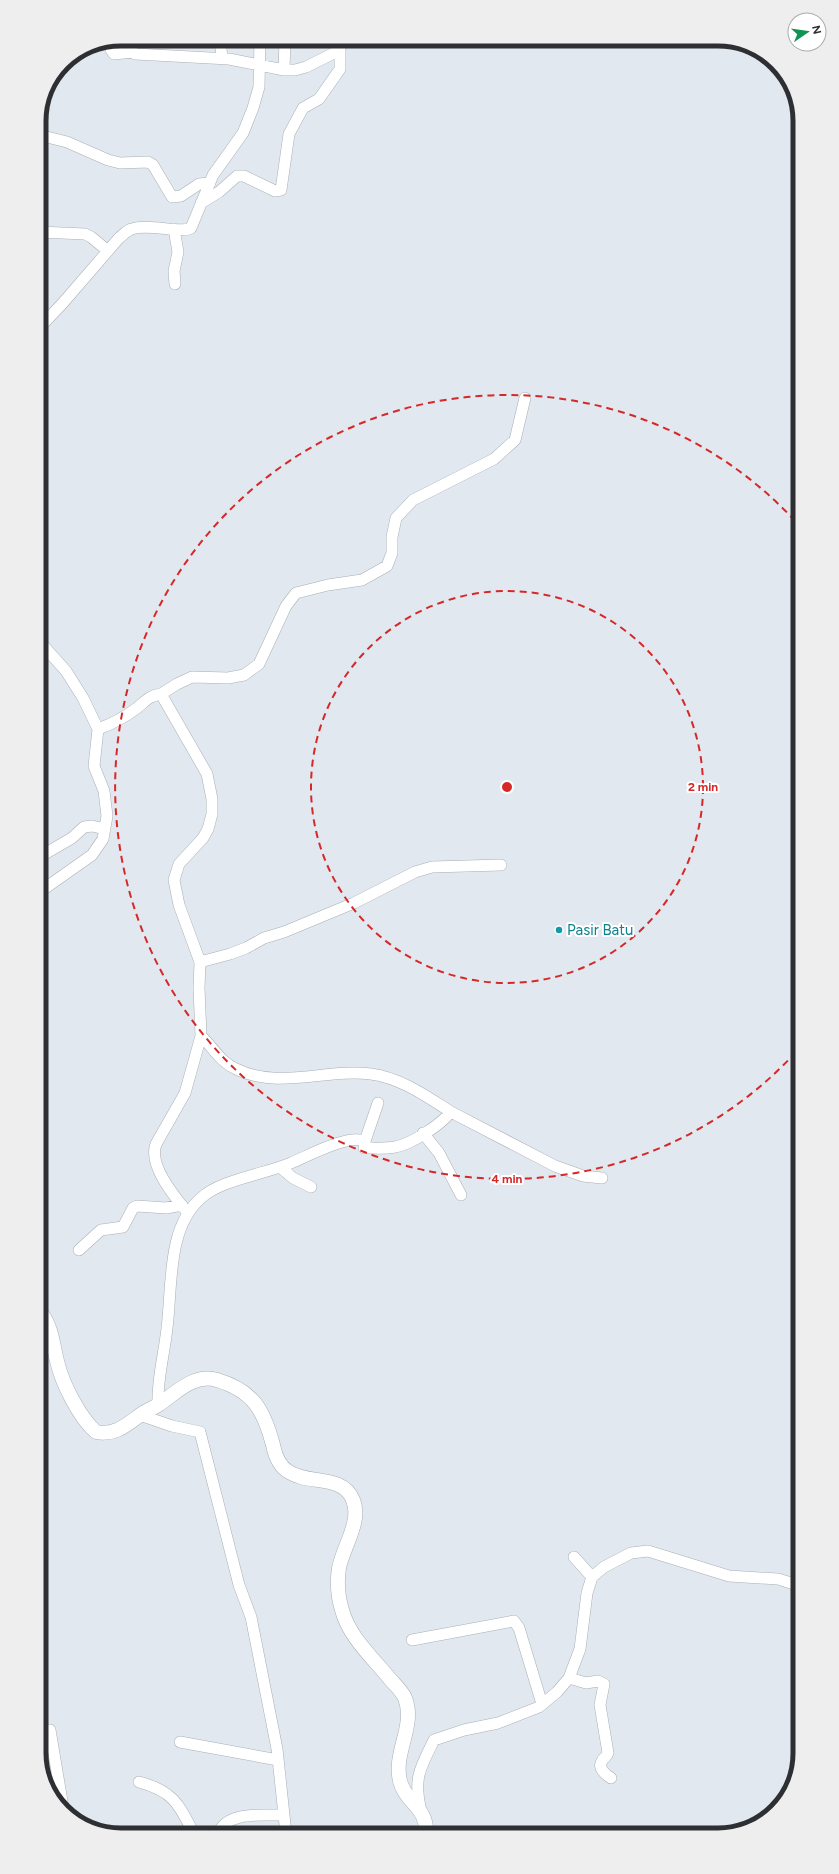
<svg xmlns="http://www.w3.org/2000/svg" width="839" height="1874" viewBox="0 0 839 1874" font-family="Figtree,sans-serif">
	<rect width="100%" height="100%" fill="#e2e8ef"/>
	<g fill="none" stroke-linecap="round" stroke-linejoin="round">
		<g stroke="#a9afb5" stroke-width="12">
			<path id="minor" d="M 130,39 L 131,49 L 135,54 L 229,59 L 284,70 L 295,70 L 306,67 L 336,52 L 347,39
				M 220,39 L 222,58
				M 112,41 L 111,50 L 114,54 L 133,52
				M 284,70 L 285,39
				M 39,135 L 67,142 L 108,160 L 120,163 L 148,162 L 153,165 L 172,197 L 181,196 L 199,184 L 210,183
				M 201,203 L 219,192 L 237,176 L 244,176 L 275,191 L 281,190 L 289,134 L 303,108 L 319,99 L 340,69 L 340,48
				M 174,229 L 178,252 L 174,271 L 175,284
				M 39,232 L 85,234 L 91,237 L 108,251
				M 40,327 L 62,304 L 119,238 C 123,235 127,230 132,229 C 147,223 183,234 191,228 L 213,175 L 243,133 L 253,108 L 259,87 L 260,39
				M 41,643 L 66,671 L 83,698 L 98,729 C 112,724 125,717 137,708 C 146,701 148,696 161,694 L 207,774 L 212,799 L 212,814 L 208,829 L 203,838 L 179,864 L 174,880 L 179,905 L 200,962 L 199,988 L 201,1036 L 185,1093 L 156,1144 C 148,1165 174,1196 187,1212
				M 161,694 L 177,684 L 192,677 L 228,678 L 244,675 L 259,664 L 286,606 L 296,593 L 328,585 L 362,580 L 387,566 L 392,553 L 392,537 L 396,518 L 413,500 L 494,459 L 515,440 L 525,398
				M 41,856 L 72,838 L 84,827 L 92,826 L 105,829
				M 41,891 L 92,855 L 103,839 L 107,816 L 104,791 L 94,766 L 98,729
				M 200,962 L 230,954 L 246,948 L 264,938 L 284,932 L 354,903 L 415,872 L 432,867 L 501,865
				M 201,1036 C 213,1047 220,1062 236,1069 C 279,1090 327,1068 371,1074 C 401,1078 426,1096 451,1112
				M 423,1133 L 439,1153 L 461,1195
				M 365,1141 L 378,1103
				M 281,1168 L 293,1178 L 311,1187
				M 79,1250 L 101,1230 L 123,1227 L 133,1208 L 137,1206 L 166,1208 L 182,1205
				M 158,1405 C 157,1381 163,1359 166,1336 C 173,1292 165,1229 201,1198 C 220,1180 265,1174 291,1163 C 308,1156 348,1134 365,1141 L 364,1148 C 374,1148 385,1149 395,1147 C 412,1144 440,1125 451,1112 L 555,1166 L 583,1176 L 602,1178
				M 140,1415 L 172,1426 L 200,1432 L 239,1585 L 251,1617 L 277,1749 L 286,1834
				M 574,1557 L 592,1577
				M 412,1640 L 514,1621 L 519,1628 L 542,1704
				M 569,1678 L 586,1683 L 598,1681 L 604,1684 L 600,1705 L 608,1753 C 607,1757 604,1757 602,1761 C 597,1768 606,1775 611,1778
				M 44,1731 L 50,1730 L 63,1807
				M 180,1742 L 278,1760
				M 139,1782 C 173,1791 179,1804 194,1834
				M 421,1811 C 413,1779 420,1768 434,1740 L 464,1730 L 498,1723 L 539,1707 L 557,1692 L 569,1678 L 580,1649 L 587,1593 L 592,1577 L 604,1567 L 631,1553 L 648,1551 L 729,1576 L 778,1579 L 791,1583 L 800,1588
				M 218,1834 C 227,1810 264,1816 284,1815"/>
		</g>
		<g stroke="#a9afb5" stroke-width="15">
			<path id="major" d="M 42,1314 C 52,1328 53,1345 57,1361 C 62,1383 79,1417 96,1432 C 116,1436 127,1424 143,1413 C 148,1410 153,1408 158,1405 C 176,1393 194,1373 217,1380 C 254,1391 264,1411 273,1445 C 275,1455 280,1467 289,1472 C 309,1485 343,1474 353,1500 C 362,1521 343,1547 339,1568 C 337,1581 338,1597 342,1610 C 349,1637 373,1658 390,1679 C 395,1685 402,1691 405,1698 C 416,1726 393,1752 400,1781 C 405,1802 428,1808 426,1833"/>
		</g>
		<use href="#minor" stroke="#fff" stroke-width="11"/>
		<use href="#major" stroke="#fff" stroke-width="14"/>
	</g>
	<g fill="none" stroke="#d62828" stroke-width="2" stroke-dasharray="7 5">
		<circle cx="507" cy="787" r="196"/>
		<path d="M796 1052A392 392 0 1 1 796 522"/>
	</g>
	<circle fill="#0f9aa8" stroke="#fff" stroke-width="1.5" cx="559" cy="930" r="4"/>
	<g text-anchor="middle" stroke-width="4" stroke-linejoin="round" paint-order="stroke">
		<g font-size="15" fill="#0d838f" stroke="#fff" text-anchor="start">
			<text x="567" y="935">Pasir Batu</text>
		</g>
	</g>
	<path d="M0 0H839V1874H0ZM121 46H718A75 75 0 0 1 793 121V1753A75 75 0 0 1 718 1828H121A75 75 0 0 1 46 1753V121A75 75 0 0 1 121 46Z" fill="#eeeeef" fill-rule="evenodd"/>
	<path fill="none" stroke="#2d2f32" stroke-width="5" d="M121 46H718A75 75 0 0 1 793 121V1753A75 75 0 0 1 718 1828H121A75 75 0 0 1 46 1753V121A75 75 0 0 1 121 46Z"/>
	<circle cx="507" cy="787" r="6" fill="#d62828" stroke="#fff" stroke-width="2"/>
	<g font-size="12" text-anchor="middle" font-weight="bold" fill="#d62828" stroke="#fff" stroke-width="4" stroke-linejoin="round" paint-order="stroke">
		<text x="703" y="791">2 min</text>
		<text x="507" y="1183">4 min</text>
	</g>
	<g transform="translate(807 32) rotate(77)"><circle r="19" fill="#ffffff" stroke="#abacad"/>
	<path d="M0-3L7 15L0 10L-7 15Z" fill="#0e9453"/>
	<text y="-6" font-size="11" font-weight="bold" text-anchor="middle" fill="#2d2f32">N</text>
	</g>
</svg>
